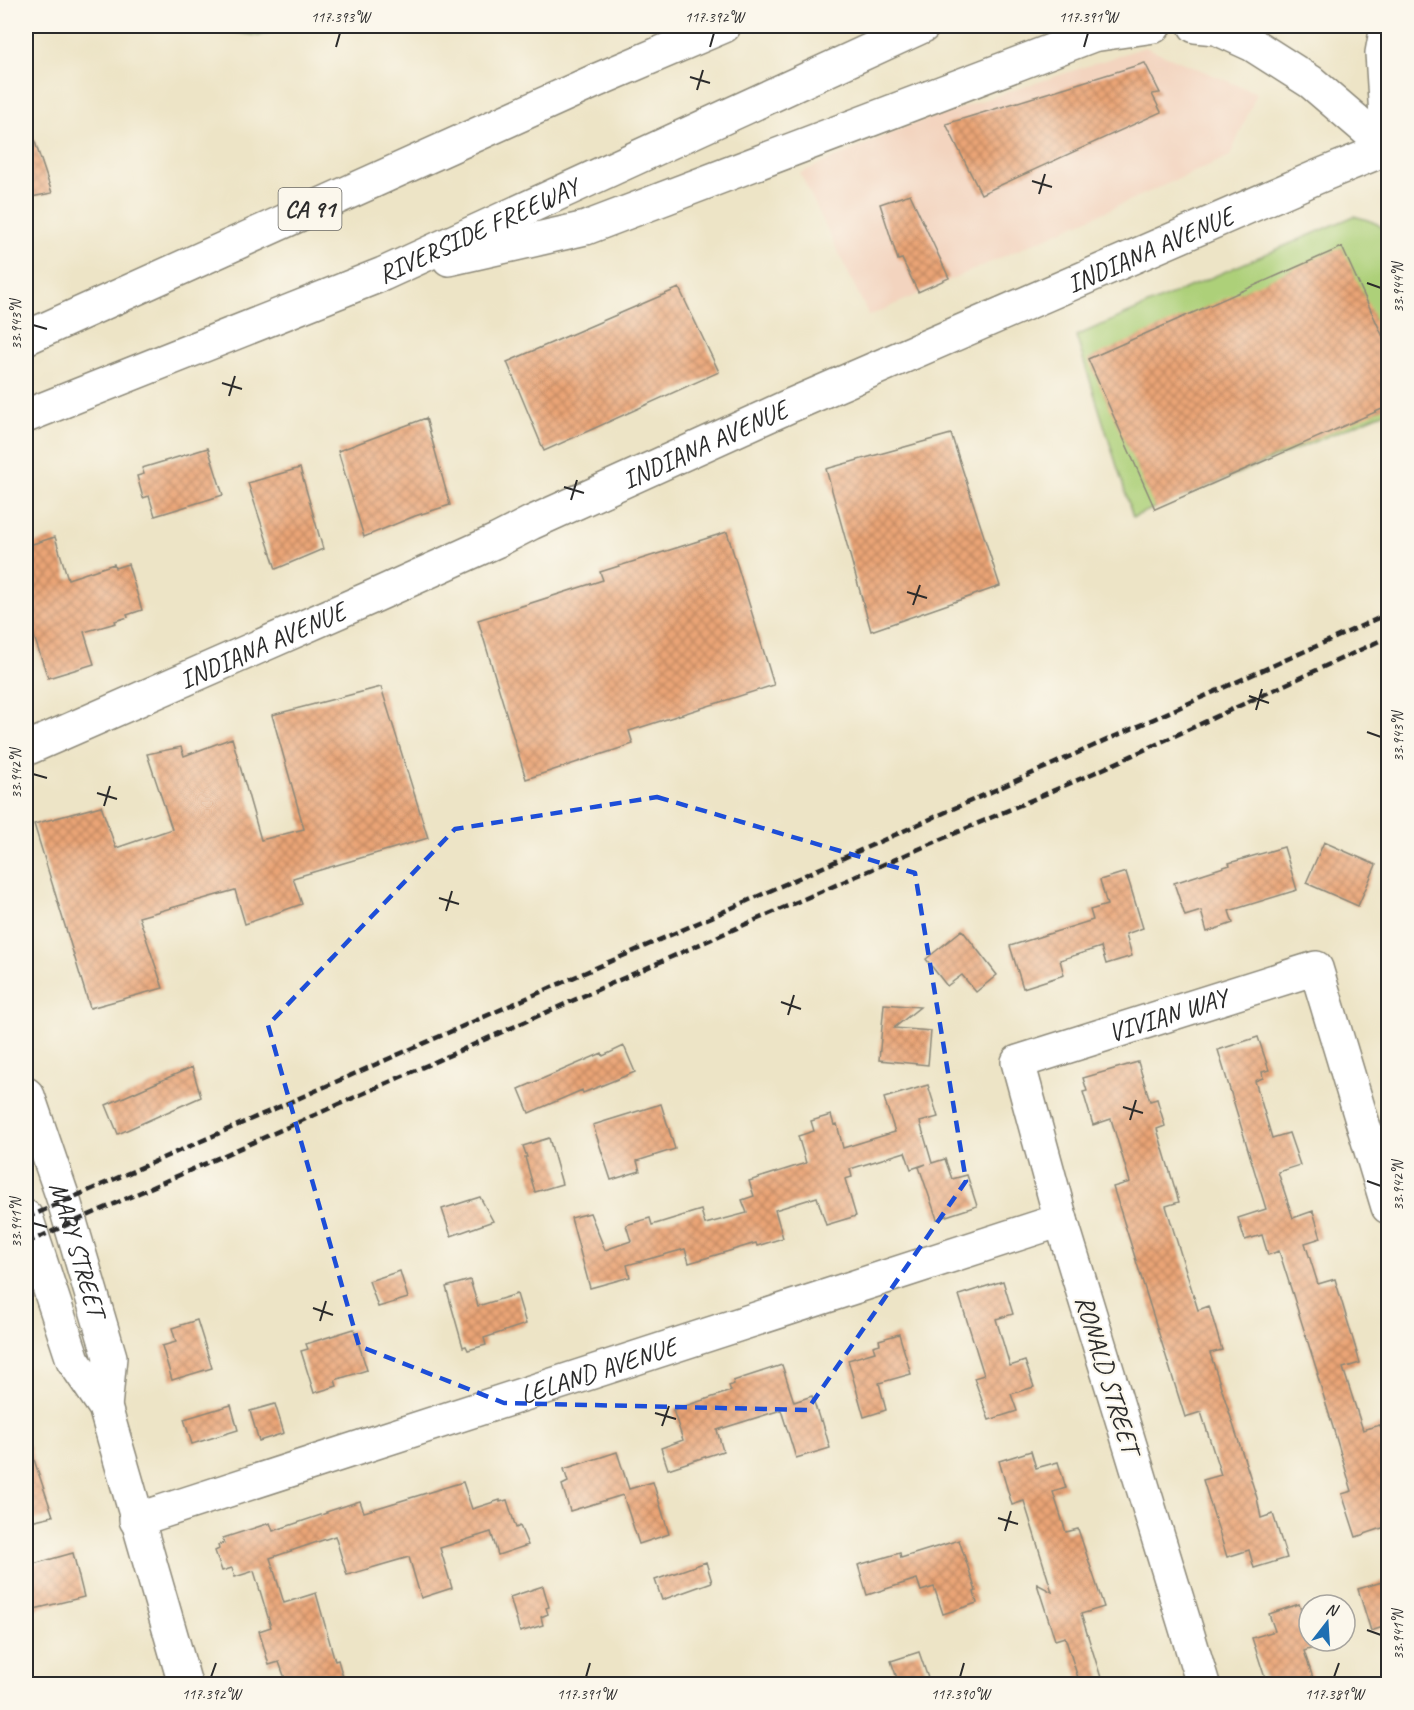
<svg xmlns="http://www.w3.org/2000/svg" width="1414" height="1710" viewBox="0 0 1414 1710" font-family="Caveat,sans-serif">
	<defs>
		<pattern id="park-dots" width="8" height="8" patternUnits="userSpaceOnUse" patternTransform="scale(1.5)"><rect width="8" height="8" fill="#add079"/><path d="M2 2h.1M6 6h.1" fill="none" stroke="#95b369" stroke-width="1.8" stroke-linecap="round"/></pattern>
		<pattern id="building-cross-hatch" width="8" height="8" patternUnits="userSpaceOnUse" patternTransform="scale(1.5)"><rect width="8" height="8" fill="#eaa476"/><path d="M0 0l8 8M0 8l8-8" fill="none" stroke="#be8661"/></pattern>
	</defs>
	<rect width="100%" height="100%" fill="#fbf7ec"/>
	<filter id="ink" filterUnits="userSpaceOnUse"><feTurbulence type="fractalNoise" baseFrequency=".0167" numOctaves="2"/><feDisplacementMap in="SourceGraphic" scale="12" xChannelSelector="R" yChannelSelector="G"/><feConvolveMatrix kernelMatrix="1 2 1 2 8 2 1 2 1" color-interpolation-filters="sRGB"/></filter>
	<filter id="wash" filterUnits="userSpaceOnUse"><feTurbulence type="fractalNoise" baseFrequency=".008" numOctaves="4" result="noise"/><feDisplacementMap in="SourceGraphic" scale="24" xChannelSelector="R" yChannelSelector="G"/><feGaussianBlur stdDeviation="1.35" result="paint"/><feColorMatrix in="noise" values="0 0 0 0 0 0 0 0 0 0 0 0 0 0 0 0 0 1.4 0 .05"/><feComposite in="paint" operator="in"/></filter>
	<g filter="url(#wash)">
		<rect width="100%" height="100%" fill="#ede4c6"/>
		<path fill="#f3d4bf" d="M 1145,47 L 1257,93 L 1230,156 L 869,316 L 800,173 L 914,123 Z"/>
		<path fill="#add079" stroke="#6c7e52" stroke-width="1.5" d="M 1354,216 C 1368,220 1385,223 1388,239 L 1388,411 L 1133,517 L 1076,336 Z"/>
		<path fill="url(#park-dots)" stroke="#6c7e52" stroke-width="1.5" d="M 197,26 L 287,26 L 259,36 Z"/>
		<g id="blocks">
			<path fill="url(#building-cross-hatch)" d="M 1145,63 L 1160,93 L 1152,94 L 1161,112 L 981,194 L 946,124 Z
				M 29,124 L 52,193 L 26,198 L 26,125 Z
				M 910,194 L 949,278 L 918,292 L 902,259 L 898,260 L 880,204 Z
				M 1342,247 L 1389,350 L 1389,406 L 1155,509 L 1088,359 Z
				M 679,288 L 719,372 L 544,451 L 507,362 Z
				M 426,418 L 450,505 L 415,516 L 364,537 L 338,451 Z
				M 951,434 L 1000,586 L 871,631 L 826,469 Z
				M 208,448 L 223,495 L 155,516 L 149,496 L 143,498 L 137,476 L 144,474 L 142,468 Z
				M 300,468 L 323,549 L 276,569 L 248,483 Z
				M 727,532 L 774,685 L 629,731 L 633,744 L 526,779 L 478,620 L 603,580 L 600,572 Z
				M 55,537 L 68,579 L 114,564 L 115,568 L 128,564 L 142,610 L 127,615 L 128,617 L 115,621 L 116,623 L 84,632 L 94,664 L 48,678 L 26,613 L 26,546 Z
				M 381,687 L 428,838 L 293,878 L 302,904 L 245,924 L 235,890 L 139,917 L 163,988 L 90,1008 L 34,824 L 101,806 L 116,848 L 172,829 L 147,754 L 181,747 L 184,756 L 232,738 L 261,840 L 304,829 L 272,715 Z
				M 1324,842 L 1376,865 L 1358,906 L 1306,883 Z
				M 1284,847 L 1297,890 L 1229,911 L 1233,923 L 1207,932 L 1201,911 L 1185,916 L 1174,883 L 1230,865 L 1229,863 Z
				M 1126,872 L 1143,928 L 1126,934 L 1132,956 L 1106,964 L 1101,947 L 1060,960 L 1064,975 L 1023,988 L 1010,946 L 1093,920 L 1090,910 L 1107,905 L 1100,880 Z
				M 962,930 L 997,975 L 976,992 L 962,975 L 947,986 L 926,959 Z
				M 884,1004 L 920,1007 L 894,1028 L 931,1031 L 928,1065 L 879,1060 Z
				M 1258,1037 L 1269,1070 L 1262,1072 L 1263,1078 L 1255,1081 L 1272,1138 L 1289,1133 L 1300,1165 L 1278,1172 L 1293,1218 L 1313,1211 L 1321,1238 L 1305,1243 L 1318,1284 L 1335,1279 L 1360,1363 L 1343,1368 L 1363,1430 L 1380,1425 L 1389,1452 L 1389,1507 L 1382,1510 L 1388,1526 L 1356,1537 L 1342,1494 L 1352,1491 L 1317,1374 L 1318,1374 L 1279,1251 L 1268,1255 L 1262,1235 L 1245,1240 L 1238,1218 L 1266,1209 L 1218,1050 Z
				M 624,1046 L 635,1072 L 583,1093 L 582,1090 L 529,1113 L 519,1089 L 602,1053 L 603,1056 Z
				M 1138,1062 L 1150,1101 L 1157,1099 L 1165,1126 L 1157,1129 L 1179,1202 L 1166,1206 L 1198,1310 L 1209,1306 L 1222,1350 L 1210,1353 L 1257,1498 L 1261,1518 L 1273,1514 L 1287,1558 L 1254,1568 L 1249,1550 L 1227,1557 L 1203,1480 L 1221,1475 L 1201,1412 L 1185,1417 L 1113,1187 L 1130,1182 L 1111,1119 L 1093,1125 L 1083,1092 L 1087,1091 L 1083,1078 Z
				M 192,1067 L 201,1097 L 118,1134 L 106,1105 Z
				M 928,1085 L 938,1117 L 920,1122 L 932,1163 L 945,1159 L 952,1179 L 967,1175 L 977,1206 L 937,1219 L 919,1167 L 926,1164 L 911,1169 L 905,1152 L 850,1169 L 852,1177 L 845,1179 L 856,1216 L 826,1225 L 817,1197 L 775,1210 L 783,1238 L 757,1246 L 756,1243 L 689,1263 L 685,1249 L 627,1265 L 630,1277 L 590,1288 L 571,1218 L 590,1213 L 605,1250 L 631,1241 L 626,1225 L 650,1218 L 652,1225 L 701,1210 L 705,1224 L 747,1213 L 742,1200 L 754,1196 L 749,1181 L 806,1163 L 798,1136 L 814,1131 L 811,1121 L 831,1115 L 834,1125 L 837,1124 L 843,1148 L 895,1132 L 884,1098 Z
				M 661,1104 L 675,1149 L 637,1161 L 640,1171 L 611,1180 L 593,1125 Z
				M 549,1138 L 562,1184 L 535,1192 L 525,1157 L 527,1157 L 523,1146 Z
				M 480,1197 L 493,1221 L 451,1236 L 442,1209 Z
				M 400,1271 L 408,1298 L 378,1307 L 369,1281 Z
				M 470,1280 L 478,1306 L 517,1294 L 526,1324 L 484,1338 L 486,1345 L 468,1350 L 466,1346 L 463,1347 L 446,1287 Z
				M 1003,1281 L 1013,1314 L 996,1319 L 1010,1366 L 1025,1361 L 1034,1387 L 1011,1394 L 1017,1411 L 989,1420 L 974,1378 L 984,1375 L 959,1295 Z
				M 197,1320 L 212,1368 L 172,1380 L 162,1346 L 176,1342 L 172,1328 Z
				M 354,1329 L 367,1370 L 335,1380 L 337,1386 L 314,1393 L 301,1351 L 308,1349 L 306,1344 Z
				M 899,1334 L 911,1374 L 879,1383 L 886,1410 L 864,1417 L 848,1360 L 875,1352 L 873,1346 L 880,1344 L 879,1340 Z
				M 782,1365 L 794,1402 L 812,1396 L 820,1421 L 822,1420 L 830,1448 L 796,1458 L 781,1410 L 717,1430 L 723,1451 L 668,1469 L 661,1448 L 683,1440 L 673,1410 L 731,1391 L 729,1386 L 734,1384 L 733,1381 Z
				M 275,1404 L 284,1433 L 259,1441 L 250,1411 Z
				M 231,1405 L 238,1430 L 192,1444 L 184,1419 Z
				M 29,1445 L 53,1516 L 26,1522 L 26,1446 Z
				M 1031,1451 L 1036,1468 L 1058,1462 L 1066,1488 L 1053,1492 L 1066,1532 L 1078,1529 L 1104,1607 L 1081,1614 L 1103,1684 L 1080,1684 L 1065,1637 L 1055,1640 L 1037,1584 L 1052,1592 L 1024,1501 L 1012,1505 L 999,1461 Z
				M 617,1452 L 629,1489 L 653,1482 L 669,1534 L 639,1544 L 623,1495 L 570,1511 L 562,1485 L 568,1482 L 564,1469 Z
				M 463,1482 L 472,1509 L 500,1500 L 500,1502 L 507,1500 L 516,1528 L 520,1526 L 528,1545 L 498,1555 L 491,1532 L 440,1548 L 452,1588 L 421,1598 L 409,1557 L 347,1575 L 335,1536 L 270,1558 L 284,1603 L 316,1593 L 335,1661 L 338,1660 L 345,1684 L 287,1684 L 279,1662 L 269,1665 L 259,1631 L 271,1627 L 254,1571 L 235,1577 L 232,1568 L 222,1571 L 215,1551 L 219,1549 L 218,1545 L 224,1543 L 223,1538 L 270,1523 L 273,1531 L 327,1513 L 326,1512 L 360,1501 L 364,1512 Z
				M 959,1540 L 976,1591 L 974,1592 L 977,1603 L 943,1614 L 934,1587 L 921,1591 L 917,1579 L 867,1595 L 858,1565 L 900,1553 L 901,1558 Z
				M 73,1553 L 84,1597 L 26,1611 L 26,1566 Z
				M 706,1562 L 712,1582 L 662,1600 L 655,1580 Z
				M 1389,1580 L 1389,1625 L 1371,1631 L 1358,1589 Z
				M 543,1586 L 549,1607 L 546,1608 L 548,1614 L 541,1617 L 543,1625 L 520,1632 L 510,1597 Z
				M 1299,1604 L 1309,1634 L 1309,1641 L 1311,1641 L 1313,1648 L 1304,1651 L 1315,1684 L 1267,1684 L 1252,1638 L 1275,1631 L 1269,1614 Z
				M 919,1652 L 930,1684 L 899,1684 L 891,1661 Z"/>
		</g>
	</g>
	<g filter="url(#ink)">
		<use href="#blocks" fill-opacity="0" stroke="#8c8878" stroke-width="1.5"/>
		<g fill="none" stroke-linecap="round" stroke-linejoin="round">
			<g stroke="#8c8878" stroke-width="36">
				<g id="minor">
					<path id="s1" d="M 26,1094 L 28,1096 L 64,1201 L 110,1357 L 105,1407"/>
					<path d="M 26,1217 L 73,1360 L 105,1407 L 185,1684"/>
					<path id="s2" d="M 136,1520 L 1061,1220"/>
					<path id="s3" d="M 1203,1684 L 1061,1220 L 1018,1062 L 1316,968 L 1388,1207"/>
				</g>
			</g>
			<g stroke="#8c8878" stroke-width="36">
				<g id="major">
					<path id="s4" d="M 26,749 L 372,597 L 496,541 L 531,523 L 787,407 L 1317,177 L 1388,148"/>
				</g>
			</g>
			<g stroke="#8c8878" stroke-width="36">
				<g id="highway">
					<path d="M 1195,26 L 1216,28 L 1253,45 L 1311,82 L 1388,148"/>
					<path d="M 1387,26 L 1382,53 L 1388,148"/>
					<path d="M 449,259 L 586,228 L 1093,35 L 1154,26"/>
					<path d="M 26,338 L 595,81 L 724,26"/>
					<path id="s5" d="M 26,416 L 383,274 L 923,26"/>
				</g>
			</g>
			<use href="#minor" stroke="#fff" stroke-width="33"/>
			<use href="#major" stroke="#fff" stroke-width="33"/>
			<use href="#highway" stroke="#fff" stroke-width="33"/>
			<path stroke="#2b2b2b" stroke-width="4.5" stroke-dasharray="9 4.5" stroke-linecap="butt" d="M 26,1218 L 716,915 L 1388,614
				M 26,1243 L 714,938 L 1103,769 L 1388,637"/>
		</g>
	</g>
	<path fill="none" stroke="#1d4ed8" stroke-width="4.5" stroke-dasharray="12 8" stroke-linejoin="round" d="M 657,797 L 915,873 L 966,1181 L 807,1410 L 504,1403 L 359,1346 L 268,1025 L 455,829 Z"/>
	<path fill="none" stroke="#2b2b2b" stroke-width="2" d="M 336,47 L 340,33M 710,47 L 714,33M 1084,47 L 1088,33M 690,77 L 710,83M 697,90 L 703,70M 1032,181 L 1052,187M 1039,194 L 1045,174M 1367,283 L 1381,288M 33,325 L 47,329M 222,383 L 242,389M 229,396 L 235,376M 564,487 L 584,493M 571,500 L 577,480M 907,592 L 927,598M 913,605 L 920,585M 1249,696 L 1269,703M 1256,710 L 1262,689M 1367,732 L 1381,737M 33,774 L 47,778M 97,793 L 117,799M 104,806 L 110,786M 439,898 L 459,904M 446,911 L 452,891M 781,1002 L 801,1009M 788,1015 L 794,995M 1123,1107 L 1143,1113M 1130,1120 L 1136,1100M 1367,1181 L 1381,1186M 33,1223 L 47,1227M 313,1308 L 333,1315M 320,1321 L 326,1301M 655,1413 L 676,1419M 662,1426 L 669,1406M 998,1518 L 1018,1524M 1005,1531 L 1011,1511M 1367,1630 L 1381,1635M 211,1677 L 216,1663M 586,1677 L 590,1663M 960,1677 L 964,1663M 1334,1677 L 1339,1663"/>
	<g text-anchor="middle" stroke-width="4.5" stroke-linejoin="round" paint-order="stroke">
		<rect fill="#fbf7ec" stroke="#696865" stroke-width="1.5" x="278.5" y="188" width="63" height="42" rx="4.5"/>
		<g font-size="24" font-weight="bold" fill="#2b2b2b">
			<text x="310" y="217">CA 91</text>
		</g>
		<g font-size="26" fill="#2b2b2b" stroke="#fbf7ec">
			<text dy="9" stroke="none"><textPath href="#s5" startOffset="489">RIVERSIDE FREEWAY</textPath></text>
			<text dy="9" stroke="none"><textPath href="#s4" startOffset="1230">INDIANA AVENUE</textPath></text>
			<text dy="9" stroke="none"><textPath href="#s4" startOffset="744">INDIANA AVENUE</textPath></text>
			<text dy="9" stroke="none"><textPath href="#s4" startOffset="258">INDIANA AVENUE</textPath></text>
			<text dy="9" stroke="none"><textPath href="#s3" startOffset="806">VIVIAN WAY</textPath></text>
			<text dy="9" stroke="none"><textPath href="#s1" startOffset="164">MARY STREET</textPath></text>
			<text dy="9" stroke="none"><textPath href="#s2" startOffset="486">LELAND AVENUE</textPath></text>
			<text transform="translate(1108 1374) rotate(73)" y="9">RONALD STREET</text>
		</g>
	</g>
	<rect width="1414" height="1710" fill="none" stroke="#fbf7ec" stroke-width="66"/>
	<g transform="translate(1327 1623) rotate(17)"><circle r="28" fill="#fbf7ec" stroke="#a8a59f" stroke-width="1.5"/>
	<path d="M0-4.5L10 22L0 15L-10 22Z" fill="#1f6fb2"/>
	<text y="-9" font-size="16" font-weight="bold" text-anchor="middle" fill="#2b2b2b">N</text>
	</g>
	<rect x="33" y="33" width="1348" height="1644" fill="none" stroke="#2b2b2b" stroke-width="2"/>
	<g font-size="15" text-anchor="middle" fill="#2b2b2b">
		<text x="340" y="22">117.393°W</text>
		<text x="714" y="22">117.392°W</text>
		<text x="1088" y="22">117.391°W</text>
		<text transform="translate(1398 288) rotate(-90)" y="5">33.944°N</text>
		<text transform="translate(16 325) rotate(-90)" y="5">33.943°N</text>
		<text transform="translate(1398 737) rotate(-90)" y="5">33.943°N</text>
		<text transform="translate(16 774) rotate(-90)" y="5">33.942°N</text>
		<text transform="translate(1398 1186) rotate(-90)" y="5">33.942°N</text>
		<text transform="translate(16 1223) rotate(-90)" y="5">33.941°N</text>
		<text transform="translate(1398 1635) rotate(-90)" y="5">33.941°N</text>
		<text x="211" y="1699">117.392°W</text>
		<text x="586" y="1699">117.391°W</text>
		<text x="960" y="1699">117.390°W</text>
		<text x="1334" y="1699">117.389°W</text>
	</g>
</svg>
